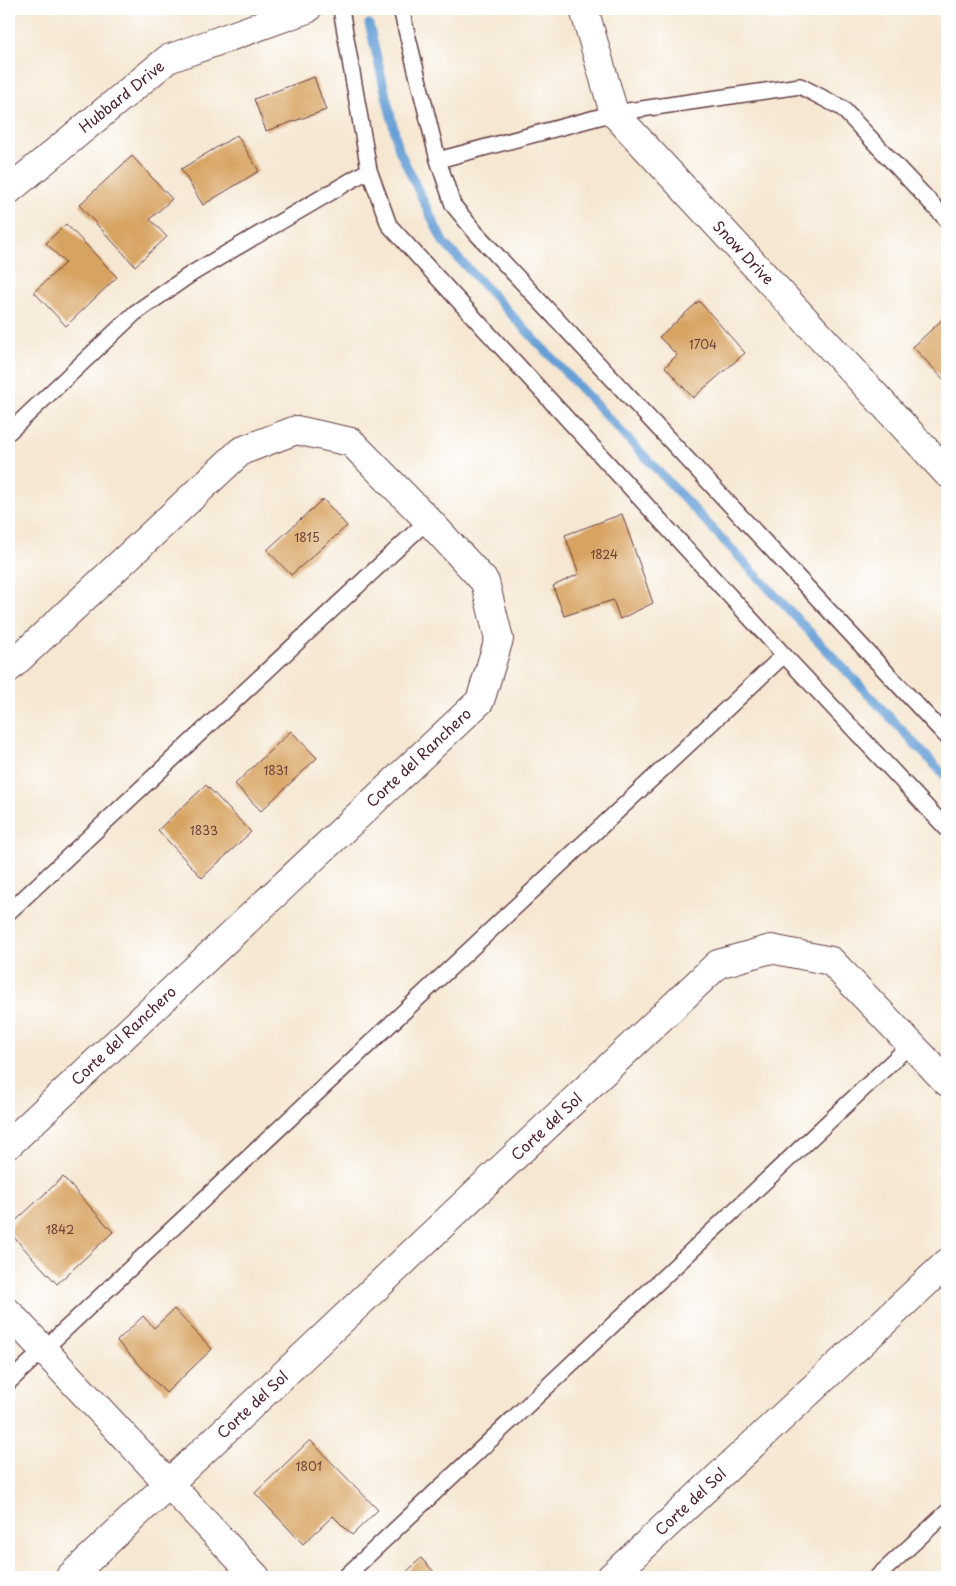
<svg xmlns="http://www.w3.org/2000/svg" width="956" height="1586" viewBox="0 0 956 1586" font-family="'Playpen Sans',sans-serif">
	<rect width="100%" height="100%" fill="#fff"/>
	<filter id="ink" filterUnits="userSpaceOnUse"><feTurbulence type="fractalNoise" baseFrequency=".02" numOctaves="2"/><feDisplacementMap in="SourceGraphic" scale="10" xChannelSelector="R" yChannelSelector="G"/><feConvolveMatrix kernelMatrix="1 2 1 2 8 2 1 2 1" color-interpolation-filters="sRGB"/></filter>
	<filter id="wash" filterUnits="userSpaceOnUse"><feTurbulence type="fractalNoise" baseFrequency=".0096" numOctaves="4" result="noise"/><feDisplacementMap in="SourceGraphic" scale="20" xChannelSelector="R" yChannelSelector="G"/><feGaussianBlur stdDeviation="1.12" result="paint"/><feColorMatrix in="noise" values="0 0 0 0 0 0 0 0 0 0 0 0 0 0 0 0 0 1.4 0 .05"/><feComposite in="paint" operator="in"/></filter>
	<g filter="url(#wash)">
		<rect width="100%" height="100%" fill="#f5e7d1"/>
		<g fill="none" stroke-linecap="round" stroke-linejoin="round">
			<path stroke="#669fd5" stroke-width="9" d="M 369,24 L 399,150 L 443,242 L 947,778"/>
		</g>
		<g id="blocks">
			<path fill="#d7a360" d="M 314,77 L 326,110 L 266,131 L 254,99 Z
				M 237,135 L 259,171 L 203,205 L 181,169 Z
				M 132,156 L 172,199 L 150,219 L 167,237 L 135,266 L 79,205 Z
				M 66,224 L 117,277 L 66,326 L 34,292 L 65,263 L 46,243 Z
				M 699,301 L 745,353 L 693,398 L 665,367 L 677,355 L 659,337 Z
				M 947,315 L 947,383 L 913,347 Z
				M 323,499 L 347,526 L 291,575 L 267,550 Z
				M 622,514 L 653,603 L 620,619 L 613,600 L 564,616 L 553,586 L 579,574 L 565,535 Z
				M 291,731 L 317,758 L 261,811 L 235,784 Z
				M 206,785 L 251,832 L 202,878 L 158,830 Z
				M 63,1177 L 113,1232 L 57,1284 L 9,1232 L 9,1227 Z
				M 174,1309 L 212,1349 L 166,1393 L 117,1341 L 143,1316 L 154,1328 Z
				M 310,1440 L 378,1510 L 352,1535 L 333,1516 L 303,1544 L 255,1493 Z
				M 421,1558 L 439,1577 L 401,1577 Z"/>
		</g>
	</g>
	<g filter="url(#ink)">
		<use href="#blocks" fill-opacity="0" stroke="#643d44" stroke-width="1"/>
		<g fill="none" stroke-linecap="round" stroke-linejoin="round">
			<g stroke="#643d44" stroke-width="18">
				<path id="lane" d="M 341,9 L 369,170 L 389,225 L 784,655 L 947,829
					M 401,9 L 438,160 L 453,205 L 476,233 L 947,737
					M 438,160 L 614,113 L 800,86 L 842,108 L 947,220
					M 9,432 L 135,313 L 191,274 L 369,170
					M 9,912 L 428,520
					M 9,1382 L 784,655
					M 345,1577 L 911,1044
					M 877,1577 L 947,1512"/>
			</g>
			<g stroke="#643d44" stroke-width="30">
				<path id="street" d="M 584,9 L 614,113 L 947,473
					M 9,190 L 168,59 L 307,9
					M 9,668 L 241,451 L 296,430 L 351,442 L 428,520 L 485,582 L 499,639 L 480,701 L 9,1144
					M 70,1577 L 718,964 L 771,949 L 831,961 L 947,1082
					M 611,1577 L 947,1263"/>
			</g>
			<g stroke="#643d44" stroke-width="30">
				<path id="secondary" d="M 9,1313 L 256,1577"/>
			</g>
			<use href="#lane" stroke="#fff" stroke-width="15"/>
			<use href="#street" stroke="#fff" stroke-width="28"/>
			<use href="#secondary" stroke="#fff" stroke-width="28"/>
		</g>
	</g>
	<g text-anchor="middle" stroke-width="4.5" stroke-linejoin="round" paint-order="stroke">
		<g font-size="12" fill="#6d4038">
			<text x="703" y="349">1704</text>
			<text x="307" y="542">1815</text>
			<text x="604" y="559">1824</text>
			<text x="276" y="775">1831</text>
			<text x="204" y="835">1833</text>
			<text x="60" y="1234">1842</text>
			<text x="309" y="1471">1801</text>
		</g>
		<g font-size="15" fill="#4a1f2b" stroke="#fff">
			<text transform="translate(122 97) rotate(-39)" y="5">Hubbard Drive</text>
			<text transform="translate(743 253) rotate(47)" y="5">Snow Drive</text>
			<text transform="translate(419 758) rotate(-43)" y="5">Corte del Ranchero</text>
			<text transform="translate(124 1036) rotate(-43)" y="5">Corte del Ranchero</text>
			<text transform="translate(547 1127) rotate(-43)" y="5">Corte del Sol</text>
			<text transform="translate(253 1405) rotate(-43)" y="5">Corte del Sol</text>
			<text transform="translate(691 1502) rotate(-43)" y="5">Corte del Sol</text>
		</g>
	</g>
	<rect width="956" height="1586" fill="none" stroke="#fff" stroke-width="30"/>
</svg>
